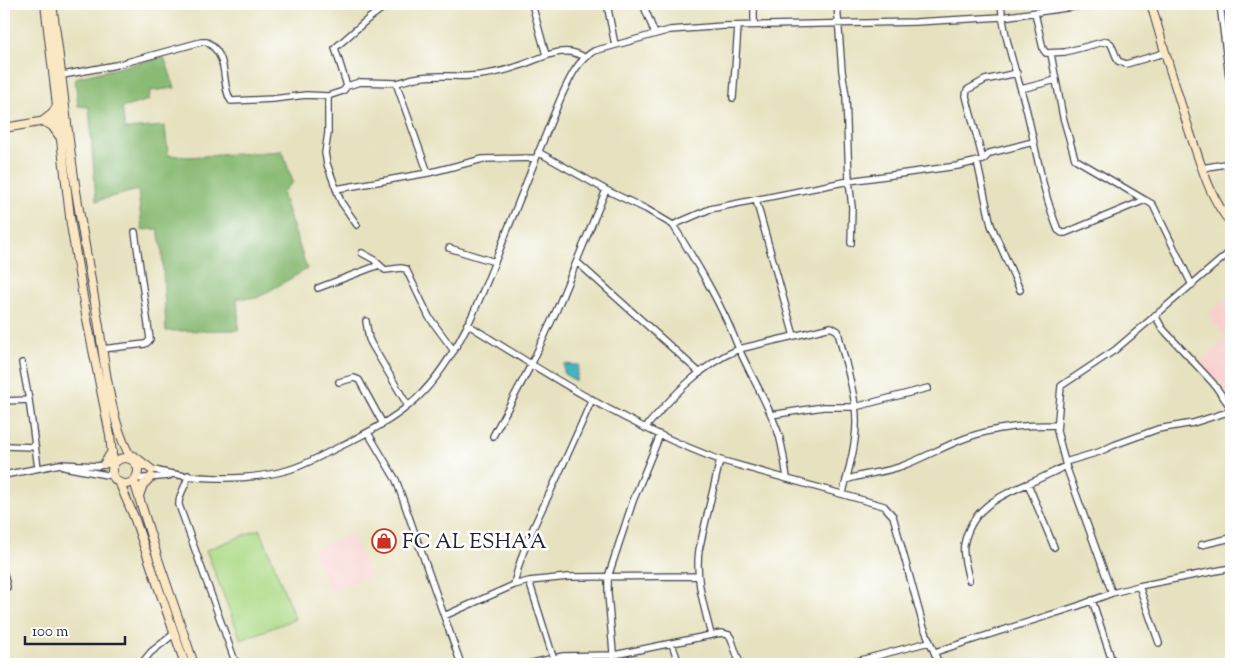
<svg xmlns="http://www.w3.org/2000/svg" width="1235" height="668" viewBox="0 0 1235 668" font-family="'Sorts Mill Goudy',serif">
	<rect width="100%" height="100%" fill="#fff"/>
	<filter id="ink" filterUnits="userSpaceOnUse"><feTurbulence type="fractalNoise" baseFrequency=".02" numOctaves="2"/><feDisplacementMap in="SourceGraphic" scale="10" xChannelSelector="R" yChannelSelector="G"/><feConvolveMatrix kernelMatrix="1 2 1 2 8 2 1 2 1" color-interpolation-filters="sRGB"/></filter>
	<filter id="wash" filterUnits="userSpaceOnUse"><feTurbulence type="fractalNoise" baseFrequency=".0096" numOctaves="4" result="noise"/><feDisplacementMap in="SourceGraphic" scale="20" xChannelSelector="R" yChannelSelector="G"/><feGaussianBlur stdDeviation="1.12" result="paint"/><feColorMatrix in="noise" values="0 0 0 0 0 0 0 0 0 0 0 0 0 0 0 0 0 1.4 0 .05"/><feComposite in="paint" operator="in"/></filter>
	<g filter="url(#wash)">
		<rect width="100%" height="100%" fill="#e6e1be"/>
		<path fill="#f7d0cd" d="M 1231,294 L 1231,398 L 1200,362 L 1227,338 L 1207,315 Z
			M 352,533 L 370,576 L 329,591 L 313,548 Z"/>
		<path fill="#addb88" stroke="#687e62" d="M 260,529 L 295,619 L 241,640 L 206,550 Z"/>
		<path fill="#8abb74" stroke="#566e58" d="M 164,57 L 175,88 L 150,91 L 149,100 L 122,108 L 125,129 L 165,126 L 168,155 L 187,157 L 282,151 L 293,182 L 282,193 L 307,269 L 257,298 L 237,298 L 239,330 L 166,331 L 162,250 L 158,229 L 142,230 L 138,190 L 96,201 L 89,107 L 78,106 L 75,78 Z"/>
		<path fill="#44b3bd" stroke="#336a7c" d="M 564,364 L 579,365 L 576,381 L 564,374 Z"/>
	</g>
	<g filter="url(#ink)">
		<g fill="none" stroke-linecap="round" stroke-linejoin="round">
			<g stroke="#3f3f4f" stroke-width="8">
				<path id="street" d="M 532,4 L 546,55
					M 607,4 L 615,45
					M 643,4 L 655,34
					M 837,4 L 842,71 L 846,96 L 849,181 L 852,207 L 851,243
					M 1001,4 C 1004,40 1018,76 1027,112 C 1037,153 1042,190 1058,230 L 1062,233 L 1065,233 L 1145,200 L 1152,204 L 1154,207 L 1192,285
					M 1220,4 L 1229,77
					M 1035,13 L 1043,49 L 1046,53 L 1065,52 L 1107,41 L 1111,44 L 1118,61 L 1126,64 L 1164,53
					M 754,26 L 754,4
					M 1051,54 L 1063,117 L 1075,159 L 1145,200
					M 63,75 L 116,65 L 201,42 L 207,42 C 231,57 220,85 231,101 L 273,99 L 306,95 L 328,96
					M 347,86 L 335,48 L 368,19 L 388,4
					M 1021,89 L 1056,80
					M 733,98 L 738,26
					M 538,152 L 606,190 L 646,209 L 673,225
					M 535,158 L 483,159 L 428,173 L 396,83 C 403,82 409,79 415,78 C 433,74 451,77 469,76 C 487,75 505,71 522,65 C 542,58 563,44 584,57
					M 983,160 L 966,96 L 967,90 L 985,80 L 1017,73
					M 977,161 L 991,225 L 1020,290
					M 1202,168 L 1231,163
					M 336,189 L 428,173
					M 756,200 L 794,336 L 739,349 C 752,378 769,405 779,435 C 783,449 785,464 787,478
					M 357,225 L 341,202 L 327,164 L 325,153 L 328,133 L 328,96 L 343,91 L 347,86 L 360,82 L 396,83
					M 449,248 L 495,262
					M 362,253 L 373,259 L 385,270 L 401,268 L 406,269 L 429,317 L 454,351
					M 577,262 L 700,373
					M 318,288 L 379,265
					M 1155,315 L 1162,328 L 1213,383 L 1231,408
					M 366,321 L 369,339 L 372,345 L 408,406
					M 467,324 C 547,375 630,427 720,460 L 884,506 L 893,516 L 923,625 L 939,664
					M 794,336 L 831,327 L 838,331 L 839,336 C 845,362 857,398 856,424 C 856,447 848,471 843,493
					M 102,349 L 145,344 L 148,342 L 150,339 L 135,232
					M 22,363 L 29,400 L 38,468
					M 339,382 L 354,378 L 359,380 L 383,424
					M 4,401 L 29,400
					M 771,415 L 823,407 L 855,407 L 928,388
					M 645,428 C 672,397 700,365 739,349 C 722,305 698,265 673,225 L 710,209 L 849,181 L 957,166 L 983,160 L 990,153 L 1033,142
					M 368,433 L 396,480 L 461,664
					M 493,436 L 531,365 L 557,309 L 606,190
					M 4,446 L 35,447
					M 1065,462 L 1099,452 L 1114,445 L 1158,429 L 1193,423 L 1231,411
					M 135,463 C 175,481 246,482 288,470 C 299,467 309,462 319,457 C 352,440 388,425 416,399 C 460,358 485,287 507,231 C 525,186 543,140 562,95 C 570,78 577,61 594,51 L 670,30 L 724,26 L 916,22 L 1002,17 L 1094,4
					M 64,467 L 112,476
					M 4,475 L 60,464 L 98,466 L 108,464
					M 188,475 C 187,486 178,494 179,505 L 236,664
					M 135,479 L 169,476
					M 846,480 C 864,473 884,473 902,466 C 924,458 944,446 966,438 C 996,427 1025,425 1057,425
					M 1028,484 L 1054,547
					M 1201,545 L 1231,538
					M 4,574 L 7,587
					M 969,580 C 967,569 962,556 964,545 C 971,509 997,497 1027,484 C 1040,479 1053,472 1066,466
					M 529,581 L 553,657
					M 514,585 C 521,549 538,518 554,484 C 567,456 580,428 592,399
					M 1139,586 L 1159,643
					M 1112,593 L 1066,466 L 1057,431 L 1061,386 L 1115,350 L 1231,251
					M 1092,600 L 1113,664
					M 444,616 L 514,585 L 529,581 L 568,577 L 697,576
					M 711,635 C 704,606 695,579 699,550 L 720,460
					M 672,644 L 679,664
					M 935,652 L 1078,606 L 1112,593 L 1139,586 L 1231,568
					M 141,664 L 151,652 L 175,633
					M 528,664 L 563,656 L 614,655 L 721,633 L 729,635 L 731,638 L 740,664
					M 614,664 L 608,594 L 608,577 L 633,501 L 660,435
					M 846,664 L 929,642"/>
			</g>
			<g stroke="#3f3f4f" stroke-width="10">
				<path id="secondary" d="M 45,4 L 71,225 L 86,315 L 110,435 L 113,465
					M 52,4 C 61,64 66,124 75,184 C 82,231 91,279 99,326 C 105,366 111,427 133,461
					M 1151,4 C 1163,47 1176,90 1190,133 C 1201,164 1209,197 1231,223
					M 57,106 L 52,114 L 43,121 L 52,126 L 60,137
					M 4,128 L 63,118
					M 134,456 L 152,470
					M112 471a13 13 0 1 1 26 0a13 13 0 1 1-26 0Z
					M 104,464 L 112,451
					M 134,481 L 157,556 L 194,664
					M 120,484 L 134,517 L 185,664
					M 139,496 L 143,485 L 151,477"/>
			</g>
			<use href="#street" stroke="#fff" stroke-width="5.5"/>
			<use href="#secondary" stroke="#fae7c3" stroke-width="8"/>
		</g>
	</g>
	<defs>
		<g id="shop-ring" transform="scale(1.25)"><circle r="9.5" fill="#fff" stroke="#c8321e" stroke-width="1.5"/><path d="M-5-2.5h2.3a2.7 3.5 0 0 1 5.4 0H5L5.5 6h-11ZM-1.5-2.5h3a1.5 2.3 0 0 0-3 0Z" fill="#c8321e"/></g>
	</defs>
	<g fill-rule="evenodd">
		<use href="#shop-ring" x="384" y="541"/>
	</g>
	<g text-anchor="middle" stroke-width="5" stroke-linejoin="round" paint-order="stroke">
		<g font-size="21" fill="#22223b" stroke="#fff" text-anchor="start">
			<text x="402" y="548">FC AL ESHA’A</text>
		</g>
	</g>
	<rect width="1235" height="668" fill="none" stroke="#fff" stroke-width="20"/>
	<path d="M25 636v8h100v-8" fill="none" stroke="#22223b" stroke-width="2.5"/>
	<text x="32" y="636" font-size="15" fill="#22223b" stroke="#ffffff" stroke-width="4" paint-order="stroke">100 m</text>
</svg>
